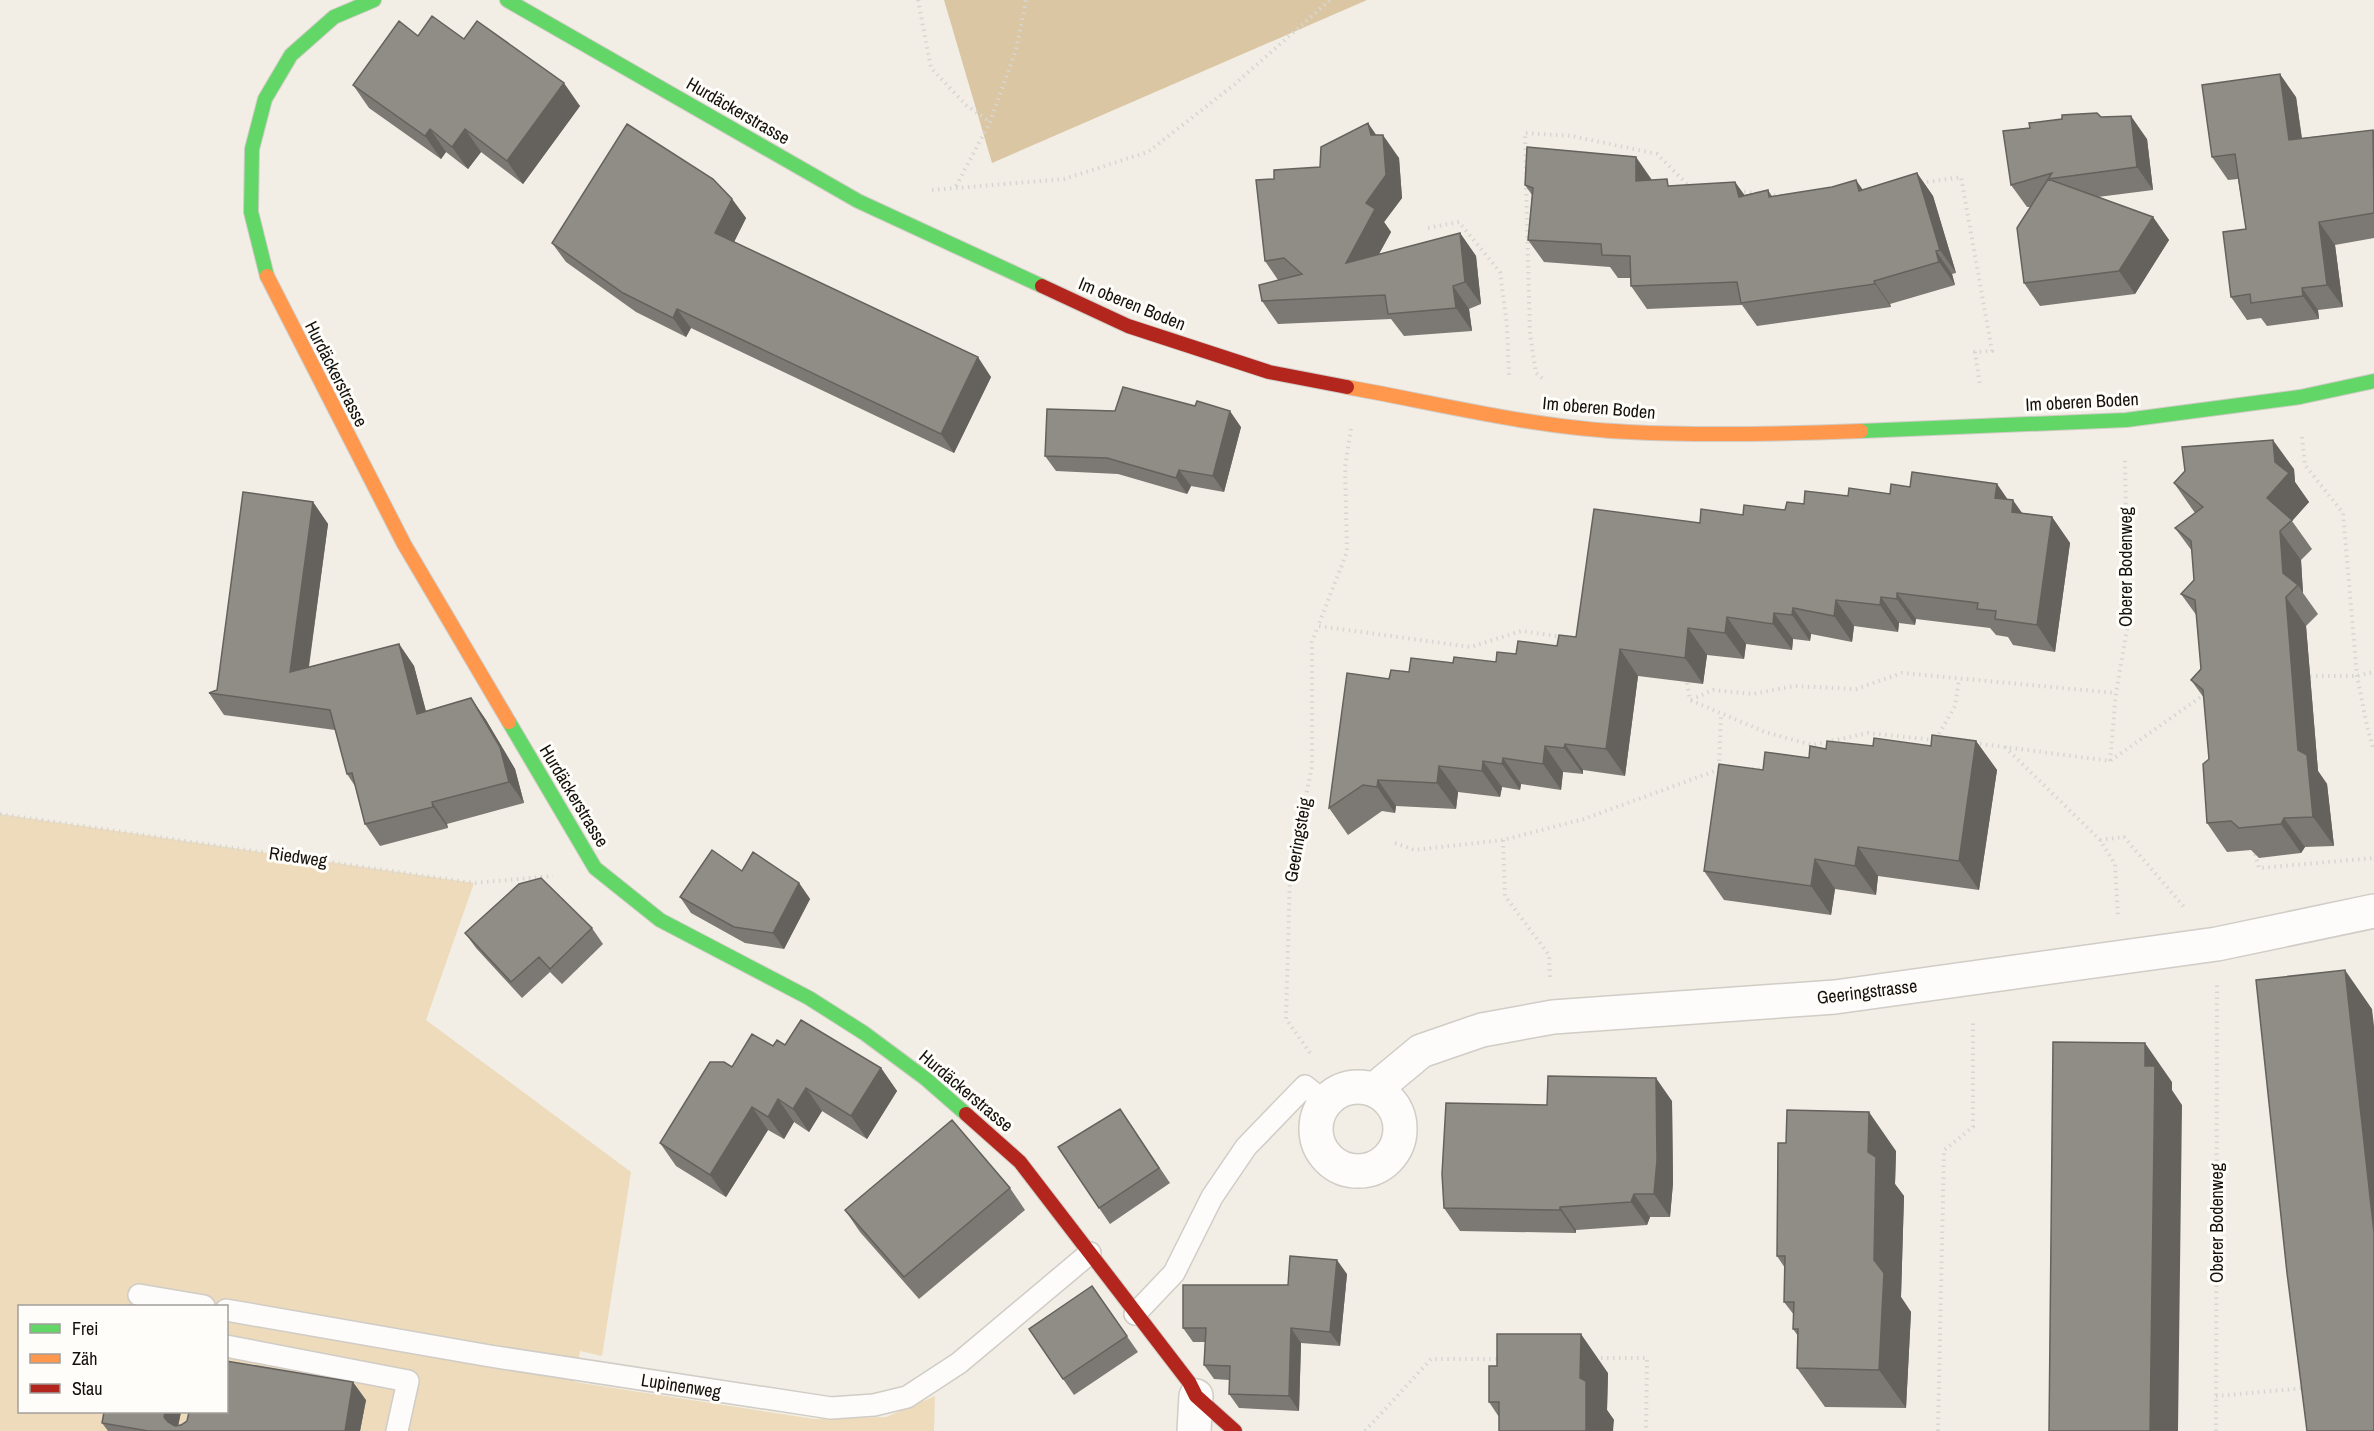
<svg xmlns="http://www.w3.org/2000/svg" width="2374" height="1431" viewBox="0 0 2374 1431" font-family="'Archivo Narrow',sans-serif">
	<rect width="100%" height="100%" fill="#f2eee5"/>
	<path fill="#eddbbc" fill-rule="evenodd" d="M 0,814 L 474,883 L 426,1020 L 631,1172 L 602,1356 L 580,1351 L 575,1382 L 814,1419 L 886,1417 L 935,1396 L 934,1431 L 0,1431 ZM 20,1306 L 226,1306 L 226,1412 L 20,1412 Z"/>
	<path fill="#dac6a2" d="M 944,0 L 1367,0 L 992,163 Z"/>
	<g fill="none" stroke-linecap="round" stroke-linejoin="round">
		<g stroke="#d0ccc6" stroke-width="24">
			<path id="lane" d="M 139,1295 L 204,1306
				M 226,1310 L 490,1356 L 831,1408 L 874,1405 L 907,1397 L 959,1363 L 1090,1253
				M 1135,1314 L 1174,1273 L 1212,1197 L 1246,1147 L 1305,1086 L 1325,1102
				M 226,1346 L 408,1381 L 397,1431"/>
		</g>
		<g stroke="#d0ccc6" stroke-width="36">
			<path id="street" d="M1316 1129a42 42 0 1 1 84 0a42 42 0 1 1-84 0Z
				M 1374,1090 L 1421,1051 L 1482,1030 L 1553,1017 L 1835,997 L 2217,944 L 2374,911
				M 1194,1431 L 1196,1396"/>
		</g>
		<g stroke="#d0ccc6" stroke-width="16">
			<path id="fast" d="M 507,0 L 858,201 L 1042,286
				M 267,276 L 251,212 L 252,149 L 265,99 L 291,55 L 334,17 L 374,0
				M 1861,431 L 2126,420 L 2300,397 L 2374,381
				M 509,722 L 595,868 L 660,920 L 809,998 L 864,1033 L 926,1079 L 966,1114"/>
		</g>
		<g stroke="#d0ccc6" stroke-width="16">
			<path id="slow" d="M 267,276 L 404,544 L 509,722
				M 1347,387 C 1440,404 1535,428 1629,432 C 1706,436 1784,434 1861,431"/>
		</g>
		<g stroke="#d0ccc6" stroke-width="16">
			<path id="jam" d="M 1042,286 L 1128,326 L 1269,372 L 1347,387
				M 966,1114 L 1020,1162 L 1189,1382 L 1196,1396 L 1235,1431"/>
		</g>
		<path stroke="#d8d6d3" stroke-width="4" stroke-dasharray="1.5 4.5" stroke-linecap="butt" d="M 918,0 L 931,68 L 966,105 L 990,122
			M 1526,174 L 1525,133 L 1572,136 L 1657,154 L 1691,188
			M 1526,182 L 1530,334 L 1536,373 L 1544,380
			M 1921,183 L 1961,177 L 1992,351 L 1975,352 L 1980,386
			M 956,186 L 990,122 L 1016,50 L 1026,0
			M 932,190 L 1064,179 L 1148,152 L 1235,84 L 1330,0
			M 1738,191 L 1781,196
			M 1428,228 L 1459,222 L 1500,272 L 1507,325 L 1509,376
			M 1351,429 L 1345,467 L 1347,552 L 1318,626 L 1471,647 L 1521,631 L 1564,637
			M 2302,437 L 2305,465 L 2343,513 L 2357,676 L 2367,726 L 2374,751
			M 2310,676 L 2357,676 L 2374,672
			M 1687,683 L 1690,700 L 1765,732 L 1812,745 L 1868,733 L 1934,740
			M 1691,700 L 1713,690 L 1753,694 L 1794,686 L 1856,689 L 1902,673 L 2116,693
			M 1936,739 L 1955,706 L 1959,679
			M 1974,743 L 2110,761 L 2205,694
			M 2005,747 L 2100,840 L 2115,864 L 2118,917
			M 2110,761 L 2116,693 L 2128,623 L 2125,460
			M 1719,767 L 1721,714
			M 1752,769 L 1768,770
			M 0,814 L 474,883 L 553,876
			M 1503,840 L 1505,896 L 1549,955 L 1550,977
			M 2100,840 L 2124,837 L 2185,908
			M 1395,843 L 1414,850 L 1503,840 L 1584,819 L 1723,768
			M 2255,854 L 2259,868 L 2374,858
			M 1310,1053 L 1286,1019 L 1290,877 L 1312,766 L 1312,642 L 1318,626
			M 1595,1358 L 1647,1358 L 1646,1431
			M 2216,1396 L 2305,1388
			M 1365,1431 L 1431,1359 L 1501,1359
			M 1938,1431 L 1944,1150 L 1973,1127 L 1973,1019
			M 2216,1431 L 2217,985"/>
		<use href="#lane" stroke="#fdfcfb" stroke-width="21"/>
		<use href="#street" stroke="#fdfcfb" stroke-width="33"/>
		<use href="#fast" stroke="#63d668" stroke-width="14"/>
		<use href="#slow" stroke="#ff974d" stroke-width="14"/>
		<use href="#jam" stroke="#b3261e" stroke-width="14"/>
	</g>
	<path fill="#7c7873" d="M 418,36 L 464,39 L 580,106 L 523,184 L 481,152 L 468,169 L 446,152 L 441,159 L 369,108 L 353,85 Z
		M 2296,97 L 2302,138 L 2373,130 L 2374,131 L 2374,238 L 2335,245 L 2343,307 L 2318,310 L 2319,319 L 2267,326 L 2261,318 L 2247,320 L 2231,297 L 2246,229 L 2238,179 L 2228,180 L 2212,157 Z
		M 2101,117 L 2147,139 L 2153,190 L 2098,197 L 2153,217 L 2169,240 L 2135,294 L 2040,306 L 2024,283 L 2030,207 L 2027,207 L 2011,185 L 2030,128 Z
		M 1376,135 L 1399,158 L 1402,198 L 1384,222 L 1391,232 L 1379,254 L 1460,233 L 1476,256 L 1481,304 L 1469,309 L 1472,331 L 1404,336 L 1391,319 L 1278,324 L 1262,301 L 1278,280 L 1265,261 L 1274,179 L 1320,167 Z
		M 1917,173 L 1933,196 L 1956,273 L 1952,274 L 1955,285 L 1890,304 L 1891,307 L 1757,326 L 1742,305 L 1647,309 L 1631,286 L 1631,278 L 1618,278 L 1610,267 L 1544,262 L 1528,240 L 1532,195 L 1525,185 L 1672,186 L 1735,182 L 1744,195 L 1768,190 L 1772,196 L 1863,190 Z
		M 732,199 L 746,218 L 734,242 L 991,377 L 954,453 L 691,328 L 686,337 L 636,312 L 566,262 L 552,243 Z
		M 1241,427 L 1224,492 L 1191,486 L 1187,494 L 1118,474 L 1056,471 L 1045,456 Z
		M 2294,469 L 2295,482 L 2309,502 L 2292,521 L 2312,549 L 2301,560 L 2303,593 L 2318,614 L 2306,626 L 2318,771 L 2327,784 L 2334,846 L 2305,847 L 2301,853 L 2259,858 L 2251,850 L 2227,852 L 2207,823 L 2209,759 L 2204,698 L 2191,680 L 2201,669 L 2197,616 L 2181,594 L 2194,580 L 2192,551 L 2175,528 L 2195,513 L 2174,483 Z
		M 1997,484 L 2008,500 L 2022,513 L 2052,517 L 2070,543 L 2055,652 L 2013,645 L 2008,637 L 1996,635 L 1990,628 L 1916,619 L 1915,625 L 1899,623 L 1898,632 L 1854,626 L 1852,642 L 1811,634 L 1810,641 L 1793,639 L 1792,650 L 1746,644 L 1744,659 L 1707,655 L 1703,684 L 1638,676 L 1625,776 L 1583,770 L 1583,774 L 1563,772 L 1561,790 L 1521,784 L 1520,790 L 1502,787 L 1500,797 L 1458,792 L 1456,809 L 1396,806 L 1395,813 L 1382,811 L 1348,835 L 1329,808 L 1389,679 L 1409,672 L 1453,663 L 1496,662 L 1516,654 L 1557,646 L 1576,637 L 1700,523 L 1743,515 L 1785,510 L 1804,504 L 1848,496 L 1890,494 L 1910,487 Z
		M 313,502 L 328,524 L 309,667 L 399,644 L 414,666 L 426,711 L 471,698 L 486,720 L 515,769 L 524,803 L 447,824 L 448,828 L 380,846 L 365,824 L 355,786 L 347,774 L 335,730 L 224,715 L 209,693 L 217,690 Z
		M 1976,741 L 1997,770 L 1979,890 L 1878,876 L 1876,895 L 1835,889 L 1831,915 L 1724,900 L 1704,871 L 1763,770 L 1809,758 L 1826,749 L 1873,746 L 1931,746 Z
		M 742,871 L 799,883 L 810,899 L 784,949 L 745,943 L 691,913 L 680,897 Z
		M 592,928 L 603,944 L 562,984 L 550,972 L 522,998 L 476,948 L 465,933 Z
		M 785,1045 L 881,1068 L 897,1091 L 867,1139 L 822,1111 L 809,1132 L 794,1122 L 784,1139 L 768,1130 L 726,1197 L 676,1166 L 660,1143 L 732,1067 Z
		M 1672,1101 L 1673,1183 L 1670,1217 L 1650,1217 L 1647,1225 L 1576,1230 L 1576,1233 L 1460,1231 L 1444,1208 L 1547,1105 Z
		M 1131,1125 L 1170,1183 L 1110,1224 L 1099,1208 Z
		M 1896,1151 L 1895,1184 L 1904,1196 L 1901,1297 L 1911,1312 L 1906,1408 L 1825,1407 L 1797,1368 L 1798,1336 L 1793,1329 L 1794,1315 L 1784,1302 L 1785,1268 L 1777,1256 Z
		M 1010,1188 L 1025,1210 L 919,1299 L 860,1232 L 845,1210 Z
		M 1347,1274 L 1340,1346 L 1301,1343 L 1299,1411 L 1239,1408 L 1229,1394 L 1229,1380 L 1214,1379 L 1204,1365 L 1205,1342 L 1193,1342 L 1183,1328 L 1288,1285 Z
		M 1092,1286 L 1138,1352 L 1074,1395 L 1063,1379 Z
		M 1608,1373 L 1607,1410 L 1614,1420 L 1499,1417 L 1489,1402 Z
		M 366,1400 L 360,1431 L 108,1431 L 102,1423 L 181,1412 L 178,1426 Z"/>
	<path fill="#65625e" d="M 2280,74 L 2296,97 L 2305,163 L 2289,140 Z
		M 564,83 L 580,106 L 523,184 L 507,161 Z
		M 2131,116 L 2147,139 L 2153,190 L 2137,167 Z
		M 1368,123 L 1384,146 L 1383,135 L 1399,158 L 1402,198 L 1384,222 L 1391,232 L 1362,285 L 1346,263 L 1366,203 L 1371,135 Z
		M 430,129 L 446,152 L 441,159 L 425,136 Z
		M 465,129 L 481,152 L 468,169 L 452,147 Z
		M 1636,157 L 1652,180 L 1636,181 Z
		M 1917,173 L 1933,196 L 1956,273 L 1940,250 Z
		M 1856,180 L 1872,203 L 1859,191 Z
		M 1735,182 L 1751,204 L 1739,197 Z
		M 732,199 L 746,218 L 729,252 L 715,233 Z
		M 2153,217 L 2169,240 L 2135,294 L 2119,271 Z
		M 2319,222 L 2335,245 L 2343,307 L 2327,285 Z
		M 1460,233 L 1476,256 L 1481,304 L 1465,282 Z
		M 1936,251 L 1952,274 L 1955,285 L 1939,262 Z
		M 1874,281 L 1890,304 L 1891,307 L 1875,284 Z
		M 1453,286 L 1469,309 L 1472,331 L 1456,308 Z
		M 2302,288 L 2318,310 L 2319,319 L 2303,296 Z
		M 677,309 L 691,328 L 686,337 L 673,318 Z
		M 978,357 L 991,377 L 954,453 L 941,434 Z
		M 1230,411 L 1241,427 L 1224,492 L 1213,476 Z
		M 2273,440 L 2294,469 L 2295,482 L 2309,502 L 2292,521 L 2267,498 L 2275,462 Z
		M 1179,470 L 1191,486 L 1187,494 L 1176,478 Z
		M 1997,484 L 2012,506 L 2013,500 L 2032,527 L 1995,498 Z
		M 313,502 L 328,524 L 305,693 L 290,672 Z
		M 2052,517 L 2070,543 L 2055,652 L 2037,625 Z
		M 2280,531 L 2301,560 L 2303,593 L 2298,585 L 2283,573 Z
		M 1897,593 L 1916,619 L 1915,625 L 1897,599 Z
		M 1881,597 L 1899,623 L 1898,632 L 1880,605 Z
		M 2286,597 L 2306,626 L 2318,771 L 2327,784 L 2334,846 L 2313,817 L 2298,750 Z
		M 1836,600 L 1854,626 L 1852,642 L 1834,616 Z
		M 1793,608 L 1811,634 L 1810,641 L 1792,615 Z
		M 1774,613 L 1793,639 L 1792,650 L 1773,624 Z
		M 1727,617 L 1746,644 L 1744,659 L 1725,633 Z
		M 1688,628 L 1707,655 L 1703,684 L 1685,658 Z
		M 399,644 L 414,666 L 432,735 L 417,714 Z
		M 1620,649 L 1638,676 L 1625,776 L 1606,749 Z
		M 471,698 L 486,720 L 515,769 L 524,803 L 509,782 Z
		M 1976,741 L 1997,770 L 1979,890 L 1959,861 Z
		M 1565,744 L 1583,770 L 1583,774 L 1564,748 Z
		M 1545,746 L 1563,772 L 1561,790 L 1543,764 Z
		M 1503,758 L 1521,784 L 1520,790 L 1502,764 Z
		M 1483,761 L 1502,787 L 1500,797 L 1482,771 Z
		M 1439,766 L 1458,792 L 1456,809 L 1437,783 Z
		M 1378,780 L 1396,806 L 1395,813 L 1377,787 Z
		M 432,802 L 447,824 L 448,828 L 433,807 Z
		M 2284,818 L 2305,847 L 2301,853 L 2281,824 Z
		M 1858,847 L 1878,876 L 1876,895 L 1855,866 Z
		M 1815,859 L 1835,889 L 1831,915 L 1811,886 Z
		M 799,883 L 810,899 L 784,949 L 773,933 Z
		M 2345,970 L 2372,1009 L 2374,1026 L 2374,1233 Z
		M 2145,1043 L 2172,1082 L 2172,1090 L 2182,1105 L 2178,1431 L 2150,1431 L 2145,1066 Z
		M 881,1068 L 897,1091 L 867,1139 L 851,1116 Z
		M 1656,1078 L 1672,1101 L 1673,1183 L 1670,1217 L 1654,1194 Z
		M 806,1088 L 822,1111 L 809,1132 L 793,1109 Z
		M 778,1099 L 794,1122 L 784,1139 L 768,1117 Z
		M 752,1107 L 768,1130 L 726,1197 L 710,1175 Z
		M 1869,1112 L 1896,1151 L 1895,1184 L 1904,1196 L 1901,1297 L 1911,1312 L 1906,1408 L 1879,1370 L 1868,1152 Z
		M 1634,1194 L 1650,1217 L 1647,1225 L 1631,1202 Z
		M 1560,1207 L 1576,1230 L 1576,1233 L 1560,1210 Z
		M 1337,1260 L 1347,1274 L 1340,1346 L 1330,1332 Z
		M 1291,1328 L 1301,1343 L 1299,1411 L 1289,1396 Z
		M 1581,1334 L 1608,1373 L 1607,1410 L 1614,1420 L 1613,1431 L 1586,1431 L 1580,1378 Z
		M 353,1382 L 366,1400 L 360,1431 L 345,1431 Z
		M 165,1412 L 181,1412 L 177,1431 L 174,1431 L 164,1417 Z"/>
	<path fill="#908c86" stroke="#65625e" stroke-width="1.5" d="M 432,16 L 464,39 L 477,21 L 564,83 L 507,161 L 465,129 L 452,147 L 430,129 L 425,136 L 353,85 L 399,21 L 418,36 Z
		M 2280,74 L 2289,140 L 2373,130 L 2374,213 L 2319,222 L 2327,285 L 2302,288 L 2303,296 L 2251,303 L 2250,294 L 2231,297 L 2223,232 L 2246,229 L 2235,154 L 2212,157 L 2202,85 Z
		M 2097,113 L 2101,117 L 2131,116 L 2137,167 L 2048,179 L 2153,217 L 2119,271 L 2024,283 L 2017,228 L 2052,173 L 2011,185 L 2003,131 L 2030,128 L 2029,123 L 2062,119 L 2062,115 Z
		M 1368,123 L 1371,135 L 1383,135 L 1386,175 L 1366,203 L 1375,209 L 1346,263 L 1460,233 L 1465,282 L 1453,286 L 1456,308 L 1388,314 L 1385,295 L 1262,301 L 1259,285 L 1302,274 L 1284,258 L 1265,261 L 1256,180 L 1274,179 L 1274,170 L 1320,167 L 1321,147 Z
		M 627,124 L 713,179 L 732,199 L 715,233 L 978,357 L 941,434 L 677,309 L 673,318 L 623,293 L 552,243 Z
		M 1527,147 L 1636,157 L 1636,181 L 1667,179 L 1668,186 L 1735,182 L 1739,197 L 1768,190 L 1769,197 L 1832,187 L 1856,180 L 1859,191 L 1917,173 L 1940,250 L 1936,251 L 1939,262 L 1874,281 L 1875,284 L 1741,303 L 1737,282 L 1631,286 L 1630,256 L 1602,255 L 1601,244 L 1528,240 L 1533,188 L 1525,185 Z
		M 1123,387 L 1195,406 L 1197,401 L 1230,411 L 1213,476 L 1179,470 L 1176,478 L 1107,458 L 1045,456 L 1047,409 L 1115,411 Z
		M 2273,440 L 2275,462 L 2289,473 L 2267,498 L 2292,520 L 2280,531 L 2283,573 L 2298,585 L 2286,597 L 2298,750 L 2307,755 L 2313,817 L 2284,818 L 2281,824 L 2239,828 L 2231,821 L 2207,823 L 2203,764 L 2209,759 L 2203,690 L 2191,680 L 2201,669 L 2195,600 L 2181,594 L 2194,580 L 2191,541 L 2175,528 L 2203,507 L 2174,483 L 2185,471 L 2182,447 Z
		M 1912,472 L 1997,484 L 1995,498 L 2013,500 L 2012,512 L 2052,517 L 2037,625 L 1995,619 L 1996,611 L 1977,609 L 1978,603 L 1897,593 L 1897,599 L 1881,597 L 1880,605 L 1836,600 L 1834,616 L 1793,608 L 1792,615 L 1774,613 L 1773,624 L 1727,617 L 1725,633 L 1688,628 L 1685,658 L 1620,649 L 1606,749 L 1565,744 L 1564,748 L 1545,746 L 1543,764 L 1503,758 L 1502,764 L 1483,761 L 1482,771 L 1439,766 L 1437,783 L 1378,780 L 1377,787 L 1363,785 L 1329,808 L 1347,673 L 1389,679 L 1391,670 L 1409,672 L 1411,658 L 1453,663 L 1454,657 L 1496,662 L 1497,652 L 1516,654 L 1518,641 L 1557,646 L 1559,635 L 1576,637 L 1594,509 L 1700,523 L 1701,509 L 1743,515 L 1744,505 L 1785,510 L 1787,502 L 1804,504 L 1805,491 L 1848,496 L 1849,488 L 1890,494 L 1891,484 L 1910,487 Z
		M 243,492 L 313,502 L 290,672 L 399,644 L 417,714 L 471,698 L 500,747 L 509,782 L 432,802 L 433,807 L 365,824 L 352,773 L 347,774 L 330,710 L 209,693 L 217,690 Z
		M 1932,735 L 1976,741 L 1959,861 L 1858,847 L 1855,866 L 1815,859 L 1811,886 L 1704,871 L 1719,764 L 1763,770 L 1765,752 L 1809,758 L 1810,746 L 1826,749 L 1827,741 L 1873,746 L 1874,738 L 1931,746 Z
		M 712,850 L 742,871 L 753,852 L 799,883 L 773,933 L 734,927 L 680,897 Z
		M 541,878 L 592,928 L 550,969 L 539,957 L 511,982 L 465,933 L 519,884 Z
		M 2345,970 L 2374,1233 L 2374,1431 L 2307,1431 L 2287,1273 L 2256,980 Z
		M 801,1020 L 881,1068 L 851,1116 L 806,1088 L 793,1109 L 778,1099 L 768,1117 L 752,1107 L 710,1175 L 660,1143 L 710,1062 L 724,1062 L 732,1067 L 752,1034 L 773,1046 L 777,1040 L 785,1045 Z
		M 2053,1042 L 2145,1043 L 2145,1066 L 2155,1066 L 2150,1431 L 2049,1431 Z
		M 1548,1076 L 1656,1078 L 1657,1160 L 1654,1194 L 1634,1194 L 1631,1202 L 1560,1207 L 1560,1210 L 1444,1208 L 1442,1174 L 1446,1103 L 1547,1105 Z
		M 1120,1109 L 1159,1168 L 1099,1208 L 1058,1147 Z
		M 1787,1110 L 1869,1112 L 1868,1152 L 1876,1157 L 1874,1260 L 1884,1273 L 1879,1370 L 1797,1368 L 1798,1329 L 1793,1329 L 1794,1302 L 1784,1302 L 1785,1256 L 1777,1256 L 1778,1143 L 1786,1143 Z
		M 952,1120 L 1010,1188 L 904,1277 L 845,1210 Z
		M 1290,1256 L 1337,1260 L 1330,1332 L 1291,1328 L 1289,1396 L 1229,1394 L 1230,1366 L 1204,1365 L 1206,1328 L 1183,1328 L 1183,1285 L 1288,1285 Z
		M 1092,1286 L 1127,1336 L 1063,1379 L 1029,1329 Z
		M 1497,1334 L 1581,1334 L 1580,1378 L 1586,1381 L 1586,1431 L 1499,1431 L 1499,1402 L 1489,1402 L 1489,1366 L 1497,1366 Z
		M 226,1361 L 353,1382 L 345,1431 L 148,1431 L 102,1423 L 104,1412 L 165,1412 L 164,1417 L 168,1422 L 175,1426 L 181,1425 L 187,1421 L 189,1412 L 226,1412 Z"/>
	<g text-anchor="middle" stroke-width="6" stroke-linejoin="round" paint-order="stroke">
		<g font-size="18" fill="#14110b" stroke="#fffdfa">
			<text transform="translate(738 111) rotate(30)" y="6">Hurdäckerstrasse</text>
			<text transform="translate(1132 304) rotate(22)" y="6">Im oberen Boden</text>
			<text transform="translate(336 374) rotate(63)" y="6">Hurdäckerstrasse</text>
			<text transform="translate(2082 402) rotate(-3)" y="6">Im oberen Boden</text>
			<text transform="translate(1599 408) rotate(5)" y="6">Im oberen Boden</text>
			<text transform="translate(2126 567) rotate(-90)" y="6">Oberer Bodenweg</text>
			<text transform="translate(574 796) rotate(59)" y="6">Hurdäckerstrasse</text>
			<text transform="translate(1298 840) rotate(-80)" y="6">Geeringsteig</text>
			<text transform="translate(298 857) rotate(8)" y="6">Riedweg</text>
			<text transform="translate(1867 992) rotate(-7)" y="6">Geeringstrasse</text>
			<text transform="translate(966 1091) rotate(40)" y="6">Hurdäckerstrasse</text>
			<text transform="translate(2217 1223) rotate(-90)" y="6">Oberer Bodenweg</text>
			<text transform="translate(681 1386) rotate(9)" y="6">Lupinenweg</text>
		</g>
	</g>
	<rect x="18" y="1305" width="210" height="108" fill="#fffdfa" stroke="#a19f9a" stroke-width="1.5"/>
	<rect x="30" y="1324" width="30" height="9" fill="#63d668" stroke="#a19f9a" stroke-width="1.5"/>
	<text x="72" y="1335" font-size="18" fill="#14110b">Frei</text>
	<rect x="30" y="1354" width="30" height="9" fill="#ff974d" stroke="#a19f9a" stroke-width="1.5"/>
	<text x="72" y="1365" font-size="18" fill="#14110b">Zäh</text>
	<rect x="30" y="1384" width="30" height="9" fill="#b3261e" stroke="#a19f9a" stroke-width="1.5"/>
	<text x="72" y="1395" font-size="18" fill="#14110b">Stau</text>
</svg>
